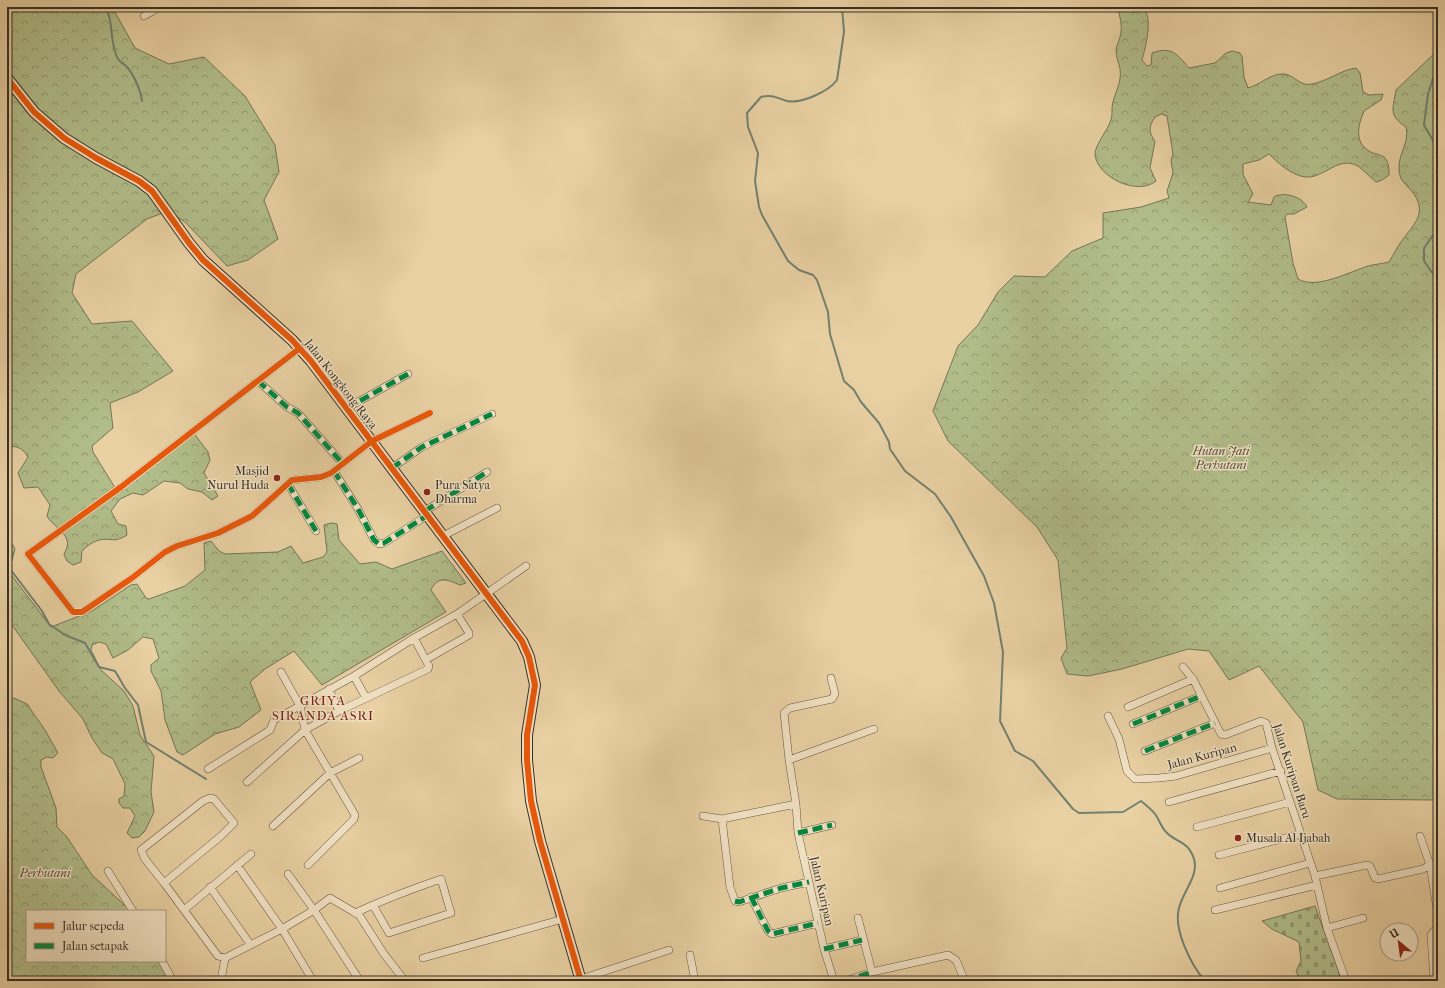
<svg xmlns="http://www.w3.org/2000/svg" width="1445" height="988" viewBox="0 0 1445 988" font-family="'IM FELL French Canon',serif">
	<defs>
		<pattern id="forest-crowns" width="20" height="18" patternUnits="userSpaceOnUse"><rect width="20" height="18" fill="#b1bd8a"/><path d="M2 6a3 3 0 1 1 6 0M12 15a3 3 0 1 1 6 0" fill="none" stroke="#919a71"/></pattern>
		<pattern id="cemetery-stones" width="16" height="16" patternUnits="userSpaceOnUse"><rect width="16" height="16" fill="#b1bd8a"/><path d="M2 7V4a2 2 0 0 1 4 0v3zM10 15v-3a2 2 0 0 1 4 0v3z" fill="#919a71"/></pattern>
	</defs>
	<rect width="100%" height="100%" fill="#e9d1a3"/>
	<filter id="stains"><feTurbulence type="fractalNoise" baseFrequency=".005" numOctaves="4"/><feColorMatrix values="0 0 0 0 .2 0 0 0 0 .09 0 0 0 0 .02 0 0 0 .5 -.17"/></filter>
	<radialGradient id="worn" r=".72"><stop offset=".6" stop-color="#630" stop-opacity="0"/><stop offset="1" stop-color="#630" stop-opacity=".3"/></radialGradient>
	<path fill="url(#forest-crowns)" stroke="#747658" d="M 7,7 L 112,7 L 135,48 L 169,64 L 204,57 L 245,96 L 275,145 L 279,172 L 264,200 L 278,239 L 248,260 L 227,266 L 185,222 L 168,211 L 147,219 L 76,274 L 72,293 L 92,324 L 132,321 L 173,371 L 138,392 L 110,403 L 113,428 L 92,446 L 93,452 L 117,491 L 193,432 L 208,452 L 210,460 L 204,473 L 218,496 L 212,500 L 202,492 L 188,489 L 180,483 L 164,481 L 143,495 L 133,493 L 120,499 L 111,511 L 118,524 L 126,526 L 127,535 C 113,544 112,537 99,540 C 92,542 87,546 82,551 L 81,562 L 73,565 L 67,561 L 64,555 C 64,552 67,550 67,547 C 71,534 51,525 47,516 L 50,505 L 38,487 L 24,488 L 18,473 L 28,457 C 23,448 17,446 7,446 Z
		M 1117,7 C 1124,7 1132,6 1139,7 C 1156,10 1145,49 1142,60 L 1147,66 L 1151,65 L 1152,53 C 1172,46 1177,54 1189,68 L 1215,63 L 1226,53 L 1232,51 L 1240,53 L 1242,56 L 1244,77 L 1248,88 C 1260,85 1271,73 1284,74 C 1295,75 1300,87 1312,84 C 1328,81 1341,70 1356,68 L 1360,73 L 1363,92 L 1369,95 L 1383,94 L 1381,100 L 1364,111 C 1357,127 1354,145 1373,153 C 1376,154 1381,155 1384,157 C 1389,162 1389,169 1389,175 L 1382,180 L 1376,182 C 1371,178 1361,168 1358,166 C 1338,155 1324,179 1305,177 C 1291,175 1278,163 1269,154 L 1259,160 L 1243,164 L 1243,174 L 1253,194 L 1248,202 L 1271,205 L 1274,197 C 1283,191 1303,197 1307,207 L 1294,214 L 1287,214 L 1285,217 L 1293,263 L 1298,279 C 1316,290 1349,272 1368,266 C 1375,264 1382,264 1389,262 C 1394,254 1398,245 1404,238 C 1414,224 1427,213 1414,194 C 1408,185 1399,182 1399,169 C 1398,154 1410,142 1406,127 C 1388,115 1393,109 1396,90 L 1438,50 L 1438,801 L 1433,800 L 1337,799 L 1318,790 L 1303,722 L 1259,666 L 1229,680 L 1209,651 L 1188,649 L 1122,669 L 1088,676 L 1067,674 L 1061,658 L 1067,648 L 1058,560 L 1037,527 L 948,441 L 933,411 L 958,346 L 978,325 L 998,292 L 1014,276 L 1045,277 L 1072,251 L 1103,238 L 1103,213 L 1141,207 L 1169,198 L 1167,191 L 1173,173 L 1171,160 L 1173,154 L 1167,116 L 1161,114 L 1155,117 C 1149,126 1148,132 1155,141 L 1150,168 L 1156,181 C 1138,196 1098,178 1095,155 C 1094,146 1108,130 1111,120 C 1113,114 1111,108 1113,102 C 1116,91 1122,80 1120,69 C 1119,63 1116,57 1116,51 C 1116,46 1119,42 1120,37 C 1123,27 1120,16 1117,7 Z
		M 331,523 L 337,524 L 339,540 L 360,564 L 376,562 L 392,569 L 442,551 L 466,583 L 460,585 C 448,580 438,575 431,590 L 446,612 L 322,685 L 294,651 L 265,669 L 250,682 L 261,710 L 239,727 L 215,734 L 183,755 L 177,752 L 165,720 L 161,691 L 151,671 L 151,665 L 159,658 L 153,639 L 143,637 L 128,650 L 113,658 L 106,644 L 99,642 L 92,645 L 91,650 L 101,670 L 124,691 L 133,706 L 140,735 L 154,756 L 151,792 L 154,812 L 145,831 L 139,837 L 132,838 L 127,833 L 135,816 L 130,808 L 123,808 L 119,803 L 119,799 L 124,796 L 125,784 L 113,759 L 102,753 L 92,738 L 83,719 L 59,691 L 12,625 L 7,627 L 7,535 L 15,549 L 9,572 L 51,627 L 92,611 L 131,585 L 137,584 L 146,598 L 149,599 L 185,586 L 205,570 L 204,543 L 211,541 L 219,551 L 225,554 L 278,552 L 291,546 L 303,563 L 323,557 L 327,552 L 324,525 Z
		M 14,698 L 27,704 L 45,730 L 58,753 L 53,758 L 47,757 L 41,760 L 41,767 L 56,808 L 57,827 L 67,837 L 92,875 L 131,911 L 27,911 L 27,961 L 159,961 L 170,981 L 7,981 L 7,701 Z"/>
	<path fill="url(#cemetery-stones)" stroke="#747658" d="M 1315,906 L 1342,981 C 1327,981 1314,979 1299,978 L 1296,971 L 1301,961 L 1299,942 L 1272,929 L 1262,921 Z"/>
	<g fill="none" stroke-linecap="round" stroke-linejoin="round">
		<path stroke="#728170" stroke-width="2" d="M 106,7 C 114,23 109,43 118,59 C 120,62 124,64 127,67 C 134,75 141,91 142,101
			M 842,7 L 844,32 L 837,80 C 829,91 802,104 787,101 C 777,98 772,94 761,97 L 747,113 L 748,127 L 758,153 L 755,181 L 759,207 L 762,215 L 788,261 L 799,270 L 813,275 L 817,280 L 828,312 L 830,334 L 844,381 L 854,390 L 861,402 L 879,423 L 889,442 L 890,449 L 905,471 L 935,494 L 951,517 L 984,576 L 994,603 L 1003,652 L 1000,721 L 1015,751 L 1033,761 L 1073,809 L 1079,813 L 1123,812 L 1141,801 C 1146,805 1151,809 1155,814 C 1159,819 1161,827 1166,832 C 1176,843 1188,840 1194,859 C 1199,876 1183,891 1179,908 C 1173,929 1191,965 1205,981
			M 1438,63 L 1428,94 L 1424,125 L 1438,149
			M 1438,228 L 1424,248 L 1424,261 L 1438,281
			M 7,565 L 42,611 L 49,624 L 65,635 L 85,643 L 99,667 L 115,671 L 125,688 L 138,705 L 146,742 L 206,779"/>
		<g stroke="#645845" stroke-width="8">
			<path id="street" d="M 144,16 L 160,7
				M 300,348 L 121,487 L 28,554 L 73,612 L 82,612 L 132,578 L 165,552 L 177,546 L 218,533 L 252,516 L 292,480 L 321,477 L 331,473 L 372,441 L 430,413
				M 258,381 L 287,407 L 298,413 L 343,464
				M 347,408 L 408,374
				M 392,468 L 422,447 L 492,414
				M 334,471 L 358,509 L 374,540 L 379,544 L 384,543 L 428,515
				M 288,484 L 316,531
				M 425,511 L 487,472
				M 443,536 L 497,508
				M 427,659 L 469,635 L 469,633 L 457,614
				M 1183,667 L 1193,679 L 1221,734 L 1225,735 L 1261,721 L 1266,723 L 1272,748 L 1315,876 L 1327,928 L 1346,981
				M 281,672 L 300,706 L 305,730 L 355,815 L 354,819 L 308,865
				M 354,676 L 366,698
				M 831,678 L 835,694 L 832,699 L 790,708 L 784,713 L 789,760 L 796,804 L 798,833 L 824,949 L 834,981
				M 329,689 L 339,711
				M 1128,707 L 1193,679
				M 1108,716 L 1119,739 L 1127,771 L 1135,779 L 1159,778 L 1176,776 L 1272,748
				M 1133,724 L 1201,696
				M 1145,751 L 1215,723
				M 789,760 L 874,729
				M 208,769 L 270,730 L 274,720 L 354,676 L 414,638 L 457,614 L 526,566
				M 247,782 L 305,730 L 339,711 L 428,669 L 429,666 L 414,638
				M 1169,802 L 1281,771
				M 703,816 L 722,819 L 796,804
				M 722,819 L 730,887 L 735,901 L 739,902 L 781,888 L 809,882
				M 273,826 L 330,773 L 359,758
				M 1197,827 L 1290,802
				M 798,833 L 832,825
				M 1420,836 L 1430,865 L 1438,864
				M 1219,855 L 1301,834
				M 237,865 L 282,929 L 313,981
				M 108,871 L 133,911
				M 288,874 L 314,910 L 360,981
				M 1315,876 L 1367,865 L 1370,866 L 1375,878 L 1378,879 L 1423,869 L 1430,865 L 1438,916
				M 164,883 L 145,859 L 141,850 L 203,801 L 210,798 L 214,799 L 234,823 L 221,836 L 164,883 L 218,956 L 225,958 L 282,929 L 314,910 L 330,898 L 359,915 L 384,954 L 405,981
				M 210,887 L 250,944
				M 1220,888 L 1310,863
				M 751,897 L 768,931 L 772,934 L 818,923
				M 184,910 L 251,854
				M 1215,910 L 1317,885
				M 355,913 C 383,900 412,889 441,879 L 451,913 L 389,933 L 373,905
				M 858,918 L 872,972 L 948,955 L 956,960 L 965,981
				M 1327,928 L 1363,918
				M 824,949 L 862,940
				M 690,955 L 695,981
				M 423,958 L 563,919
				M 162,961 L 173,981
				M 581,979 L 669,950
				M 1434,980 L 1431,935 L 1434,931 L 1438,930
				M 217,981 L 221,980 L 225,958
				M 500,981 L 507,980 L 509,981
				M 845,981 L 872,972"/>
		</g>
		<g stroke="#383026" stroke-width="12">
			<path id="secondary" d="M 7,78 L 34,112 L 64,138 L 96,158 L 139,181 L 152,191 L 189,243 L 203,260 L 292,340 L 311,361 L 522,641 L 529,657 L 535,685 L 527,735 L 527,760 L 531,801 L 540,841 L 581,981"/>
		</g>
		<use href="#street" stroke="#f1e1c3" stroke-width="7"/>
		<use href="#secondary" stroke="#f1e1c3" stroke-width="10"/>
		<path stroke="#00873e" stroke-width="5" stroke-dasharray="10 5" stroke-linecap="butt" d="M 258,381 L 287,407 L 298,413 L 343,464
			M 347,408 L 408,374
			M 392,468 L 422,447 L 492,414
			M 334,471 L 358,509 L 374,540 L 379,544 L 384,543 L 428,515
			M 288,484 L 316,531
			M 425,511 L 487,472
			M 1133,724 L 1201,696
			M 1145,751 L 1215,723
			M 798,833 L 832,825
			M 751,897 L 768,931 L 772,934 L 818,923
			M 735,901 L 739,902 L 781,888 L 809,882
			M 824,949 L 862,940
			M 845,981 L 872,972"/>
		<g stroke="#f1e1c3" stroke-width="8">
			<path id="cycleway" d="M 7,78 L 34,112 L 64,138 L 96,158 L 139,181 L 152,191 L 189,243 L 203,260 L 292,340 L 311,361 L 522,641 L 529,657 L 535,685 L 527,735 L 527,760 L 531,801 L 540,841 L 581,981
				M 300,348 L 121,487 L 28,554 L 73,612 L 82,612 L 132,578 L 165,552 L 177,546 L 218,533 L 252,516 L 292,480 L 321,477 L 331,473 L 372,441 L 430,413"/>
		</g>
		<use href="#cycleway" stroke="#e8590c" stroke-width="6"/>
	</g>
	<g fill="#8f2418" stroke="#f1e1c3" stroke-width="1.5">
		<circle cx="277" cy="478" r="4"/>
		<circle cx="427" cy="492" r="4"/>
		<circle cx="1238" cy="838" r="4"/>
	</g>
	<g text-anchor="middle" stroke-width="3" stroke-linejoin="round" paint-order="stroke">
		<g font-size="12" fill="#383026" stroke="#f1e1c3">
			<text transform="translate(341 384) rotate(52)" y="4">Jalan Kongkong Raya</text>
			<text transform="translate(1202 756) rotate(-15)" y="4">Jalan Kuripan</text>
			<text transform="translate(1292 771) rotate(72)" y="4">Jalan Kuripan Baru</text>
			<text transform="translate(822 891) rotate(77)" y="4">Jalan Kuripan</text>
		</g>
		<g font-size="12" font-style="italic" fill="#504c3a" stroke="#f1e1c3">
			<text x="1221" y="455">Hutan Jati<tspan x="1221" dy="14">Perhutani</tspan></text>
			<text x="45" y="877">Perhutani</text>
		</g>
		<g font-size="12" fill="#383026" stroke="#f1e1c3" text-anchor="start">
			<text x="269" y="475" text-anchor="end">Masjid<tspan x="269" dy="14">Nurul Huda</tspan></text>
			<text x="435" y="489">Pura Satya<tspan x="435" dy="14">Dharma</tspan></text>
			<text x="1246" y="842">Musala Al Ijabah</text>
		</g>
		<g font-size="13" letter-spacing="1" fill="#7a1f14" stroke="#f1e1c3">
			<text x="323" y="705">GRIYA<tspan x="323" dy="15">SIRANDA ASRI</tspan></text>
		</g>
	</g>
	<rect width="1445" height="988" fill="none" stroke="#e9d1a3" stroke-width="24"/>
	<rect x="8" y="8" width="1429" height="972" fill="none" stroke="#383026" stroke-width="2"/>
	<rect x="12" y="12" width="1421" height="964" fill="none" stroke="#383026"/>
	<rect x="26" y="910" width="140" height="52" fill="#f1e1c3" stroke="#a79a84"/>
	<rect x="34" y="923" width="20" height="6" fill="#e8590c" stroke="#a79a84"/>
	<text x="62" y="930" font-size="12" fill="#383026">Jalur sepeda</text>
	<rect x="34" y="943" width="20" height="6" fill="#00873e" stroke="#a79a84"/>
	<text x="62" y="950" font-size="12" fill="#383026">Jalan setapak</text>
	<g transform="translate(1399 942) rotate(331)"><circle r="19" fill="#f1e1c3" stroke="#a79a84"/>
	<path d="M0-3L7 15L0 10L-7 15Z" fill="#8f2418"/>
	<text y="-6" font-size="11" font-weight="bold" text-anchor="middle" fill="#383026">U</text>
	</g>
	<rect width="100%" height="100%" filter="url(#stains)"/>
	<rect width="100%" height="100%" fill="url(#worn)"/>
</svg>
